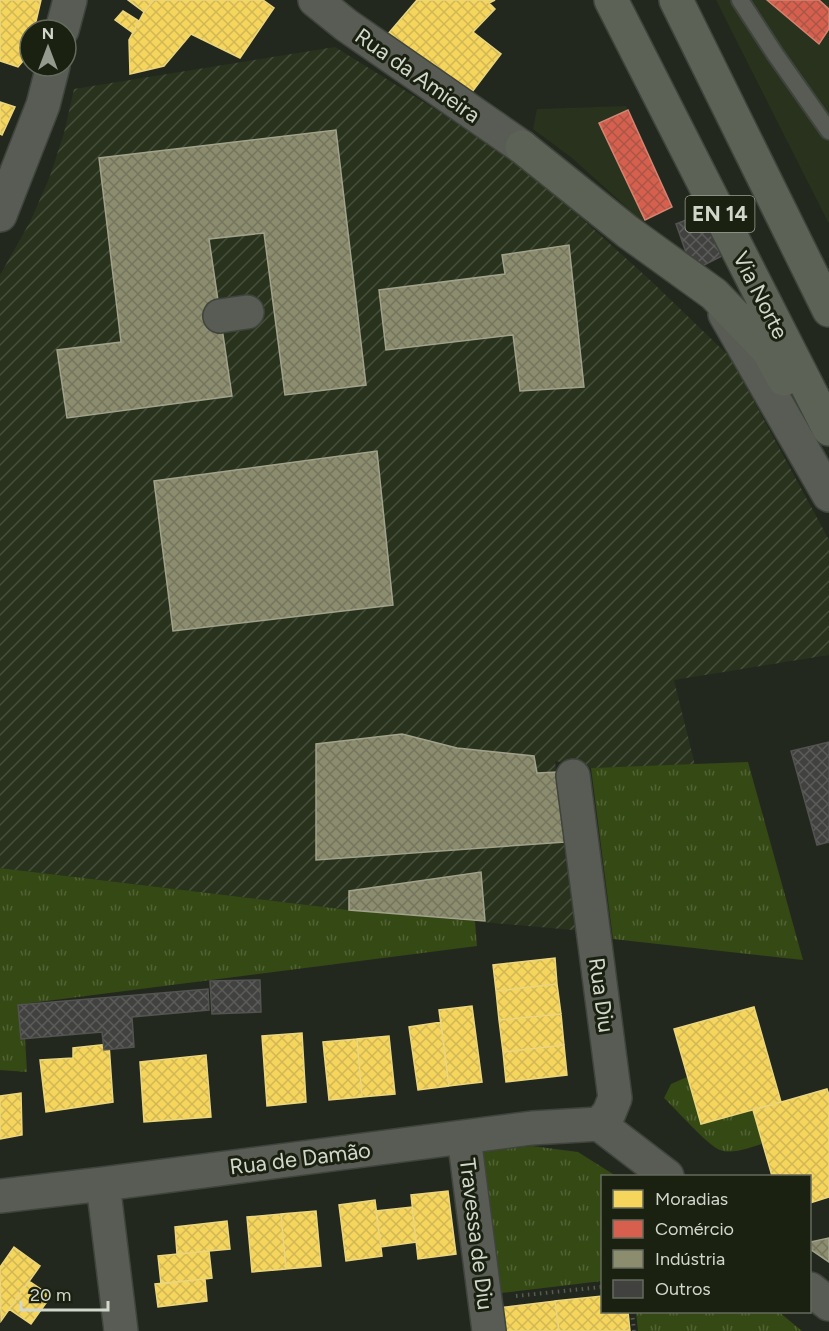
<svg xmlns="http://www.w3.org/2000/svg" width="829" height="1331" viewBox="0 0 829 1331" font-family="Figtree,sans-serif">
	<defs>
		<pattern id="industrial-furrows" width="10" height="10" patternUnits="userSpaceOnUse" patternTransform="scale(1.5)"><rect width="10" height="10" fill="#28321c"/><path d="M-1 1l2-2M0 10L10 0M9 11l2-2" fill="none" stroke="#464f3c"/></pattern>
		<pattern id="grass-tufts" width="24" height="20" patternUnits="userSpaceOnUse" patternTransform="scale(1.5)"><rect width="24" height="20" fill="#354914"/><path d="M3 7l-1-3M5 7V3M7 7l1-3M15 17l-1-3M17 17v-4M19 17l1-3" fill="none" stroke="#516235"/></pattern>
		<pattern id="homes-cross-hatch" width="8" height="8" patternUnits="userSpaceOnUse" patternTransform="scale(1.5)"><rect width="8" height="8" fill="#f6d55c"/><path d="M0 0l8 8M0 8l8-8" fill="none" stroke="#d1b756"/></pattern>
		<pattern id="shops-cross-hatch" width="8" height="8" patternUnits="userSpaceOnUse" patternTransform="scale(1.5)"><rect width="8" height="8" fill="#d6604d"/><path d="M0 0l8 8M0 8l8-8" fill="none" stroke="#a95648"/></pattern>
		<pattern id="industry-cross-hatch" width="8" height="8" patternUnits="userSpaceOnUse" patternTransform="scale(1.5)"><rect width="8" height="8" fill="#8c8c6e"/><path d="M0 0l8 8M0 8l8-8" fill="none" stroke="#75755f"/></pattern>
		<pattern id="building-cross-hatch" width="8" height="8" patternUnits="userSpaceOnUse" patternTransform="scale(1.5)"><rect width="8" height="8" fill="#414140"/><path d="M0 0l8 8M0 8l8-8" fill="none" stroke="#5c5c5a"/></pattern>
	</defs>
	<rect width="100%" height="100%" fill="#23281e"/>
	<path fill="#28321c" d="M 716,0 L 829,0 L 829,224 Z
		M 626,106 L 672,207 L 642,221 L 572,158 L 533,129 L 537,109 Z"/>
	<path fill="url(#industrial-furrows)" d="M 335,47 L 517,160 L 650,280 L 730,357 L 829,540 L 829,655 L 674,680 L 695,765 L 591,768 L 555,761 L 565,842 L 584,931 L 349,910 L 0,868 L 0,275 L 31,220 L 50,176 L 64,133 L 74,89 Z"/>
	<path fill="url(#grass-tufts)" d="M 748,762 L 803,960 L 613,939 L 591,768 Z
		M 0,868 L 349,910 L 475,921 L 477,946 L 23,1004 L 27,1072 L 0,1070 Z
		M 687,1077 L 701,1124 L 753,1110 L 762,1144 C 750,1147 733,1155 720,1150 C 707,1145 676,1109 664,1098 L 671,1084 Z
		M 532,1146 L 578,1152 L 616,1176 L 602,1176 L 602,1281 L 501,1293 L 482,1151 Z
		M 636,1312 L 779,1312 L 802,1331 L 638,1331 Z"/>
	<path fill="url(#homes-cross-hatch)" stroke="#ebd67e" stroke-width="1.5" d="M 0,0 L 41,0 L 34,30 L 30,30 L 28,55 L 18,67 L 0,61 Z
		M 128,0 L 154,0 L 144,12 Z
		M 154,0 L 263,0 L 274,8 L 240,58 L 191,34 L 164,66 L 130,74 L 129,40 L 144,12 Z
		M 417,0 L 495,0 L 489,3 L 495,9 L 473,32 L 501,54 L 469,96 L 388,34 Z
		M 123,11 L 139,21 L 133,33 L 115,20 Z
		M 0,102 L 15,107 L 2,135 L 0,134 Z
		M 555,958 L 557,984 L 496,991 L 493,965 Z
		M 557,984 L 561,1014 L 499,1020 L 496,991 Z
		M 472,1006 L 482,1082 L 449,1086 L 439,1010 Z
		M 754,1007 L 781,1102 L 701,1124 L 674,1029 Z
		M 561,1014 L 564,1045 L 503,1052 L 499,1020 Z
		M 441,1022 L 449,1086 L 418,1090 L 409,1027 Z
		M 302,1033 L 306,1102 L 267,1106 L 262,1036 Z
		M 389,1036 L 395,1094 L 362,1097 L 357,1039 Z
		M 357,1039 L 362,1097 L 329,1100 L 323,1042 Z
		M 109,1044 L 113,1102 L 46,1112 L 40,1060 L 73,1058 L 73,1048 Z
		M 564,1045 L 567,1075 L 506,1082 L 503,1052 Z
		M 206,1055 L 211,1117 L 144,1122 L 140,1062 Z
		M 827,1089 L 829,1095 L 829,1197 L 810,1203 L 810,1176 L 772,1176 L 753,1110 Z
		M 21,1093 L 22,1135 L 0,1139 L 0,1096 Z
		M 448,1191 L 456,1254 L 418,1259 L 411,1195 Z
		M 375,1200 L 382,1256 L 346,1261 L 339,1205 Z
		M 412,1207 L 416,1242 L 381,1247 L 376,1211 Z
		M 316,1211 L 321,1266 L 286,1269 L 281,1214 Z
		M 281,1214 L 286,1269 L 252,1272 L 247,1217 Z
		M 227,1221 L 230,1249 L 177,1254 L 175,1227 Z
		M 14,1247 L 40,1266 L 1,1321 L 0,1267 Z
		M 209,1251 L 212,1278 L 161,1284 L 158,1256 Z
		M 205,1279 L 207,1301 L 158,1307 L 155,1284 Z
		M 29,1281 L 51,1296 L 31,1324 L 9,1309 Z
		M 602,1296 L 602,1312 L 628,1312 L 630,1331 L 559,1331 L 555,1301 Z
		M 555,1301 L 559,1331 L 494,1331 L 491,1309 Z"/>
	<path fill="url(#shops-cross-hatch)" stroke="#d58473" stroke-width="1.5" d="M 767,0 L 819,0 L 829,9 L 829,29 L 819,44 Z
		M 628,110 L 672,207 L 645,220 L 599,123 Z"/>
	<path fill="url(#industry-cross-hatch)" stroke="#a1a28a" stroke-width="1.5" d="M 336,130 L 366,385 L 285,395 L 264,233 L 209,239 L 232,396 L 67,418 L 57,350 L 121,342 L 99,158 Z
		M 569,245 L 584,387 L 520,391 L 513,335 L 386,350 L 379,290 L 505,274 L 502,255 Z
		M 377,451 L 393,605 L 173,631 L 154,481 Z
		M 402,734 L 457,748 L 534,756 L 537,773 L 557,772 L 565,842 L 316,860 L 316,744 Z
		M 481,872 L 485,921 L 349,910 L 349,891 Z
		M 829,1238 L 829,1262 L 810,1249 L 810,1242 Z"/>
	<path fill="url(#building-cross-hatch)" stroke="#535351" stroke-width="1.5" d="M 704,213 L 724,255 L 698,268 L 688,258 L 676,224 Z
		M 829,742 L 829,842 L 817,845 L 791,751 Z
		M 260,980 L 261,1012 L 212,1014 L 210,981 Z
		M 208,989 L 209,1010 L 132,1017 L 134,1047 L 104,1050 L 102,1032 L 21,1039 L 18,1005 Z"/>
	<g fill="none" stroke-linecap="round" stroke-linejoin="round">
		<g stroke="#3f443c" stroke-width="20">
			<path id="service" d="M 740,0 L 775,54 L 829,131"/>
		</g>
		<g stroke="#3f443c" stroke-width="36">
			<path id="minor" d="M 315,0 L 346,25 L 522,147
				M 62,30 L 70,0
				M 0,215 L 43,105 L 53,66
				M 725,314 L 829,495
				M 220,316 L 247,312
				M 573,776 L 615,1098 L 609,1113 L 599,1124
				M 599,1124 L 667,1176
				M 464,1137 L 489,1331
				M 103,1184 L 121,1331
				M 0,1196 L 103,1184 L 532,1128 L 599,1124
				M 810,1289 L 829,1304"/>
		</g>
		<g stroke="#3f443c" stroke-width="36">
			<path id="trunk" d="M 611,0 L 829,429
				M 676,0 L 829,310
				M 522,147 L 628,232 L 714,294 L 768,350 L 784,379"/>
		</g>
		<path stroke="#585a54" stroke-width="4" stroke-dasharray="1.5 4.5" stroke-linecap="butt" d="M 516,1296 L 602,1287
			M 632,1312 L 634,1331"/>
		<use href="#service" stroke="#595c54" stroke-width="16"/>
		<use href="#minor" stroke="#595c54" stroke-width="33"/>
		<use href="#trunk" stroke="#5d6256" stroke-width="33"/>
	</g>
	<g text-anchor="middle" stroke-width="6" stroke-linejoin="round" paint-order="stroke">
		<rect fill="#1a2111" stroke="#9ba094" stroke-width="1.5" x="685.5" y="196" width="69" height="36" rx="4.5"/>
		<g font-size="21" font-weight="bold" fill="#d2d7cc">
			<text x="720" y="221">EN 14</text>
		</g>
		<g font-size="22" fill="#d2d7cc" stroke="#1a2111">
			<text transform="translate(418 75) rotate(35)" y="8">Rua da Amieira</text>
			<text transform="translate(761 295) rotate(63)" y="8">Via Norte</text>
			<text transform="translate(602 995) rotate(82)" y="8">Rua Diu</text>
			<text transform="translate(300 1158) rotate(-7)" y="8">Rua de Damão</text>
			<text transform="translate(477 1234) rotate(83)" y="8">Travessa de Diu</text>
		</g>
	</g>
	<rect x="601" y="1175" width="210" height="138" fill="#1a2111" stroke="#646a5c" stroke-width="1.5"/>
	<rect x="613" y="1190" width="30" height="18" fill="#f6d55c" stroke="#646a5c" stroke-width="1.5"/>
	<text x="655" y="1205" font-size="18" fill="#d2d7cc">Moradias</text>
	<rect x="613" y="1220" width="30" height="18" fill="#d6604d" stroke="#646a5c" stroke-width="1.5"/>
	<text x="655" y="1235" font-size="18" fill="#d2d7cc">Comércio</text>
	<rect x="613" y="1250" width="30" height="18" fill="#8c8c6e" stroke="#646a5c" stroke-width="1.5"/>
	<text x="655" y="1265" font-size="18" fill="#d2d7cc">Indústria</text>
	<rect x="613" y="1280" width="30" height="18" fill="#414140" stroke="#646a5c" stroke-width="1.5"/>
	<text x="655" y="1295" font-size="18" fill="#d2d7cc">Outros</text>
	<g transform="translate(48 48)"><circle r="28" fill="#1a2111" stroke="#646a5c" stroke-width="1.5"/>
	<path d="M0-4.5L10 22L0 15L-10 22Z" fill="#959a8f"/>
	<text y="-9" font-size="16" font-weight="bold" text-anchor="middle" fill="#d2d7cc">N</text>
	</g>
	<path d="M21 1301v9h87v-9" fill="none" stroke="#d2d7cc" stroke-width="3"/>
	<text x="30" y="1301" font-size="18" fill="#d2d7cc" stroke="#1a2111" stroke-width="4.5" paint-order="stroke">20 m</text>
</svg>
